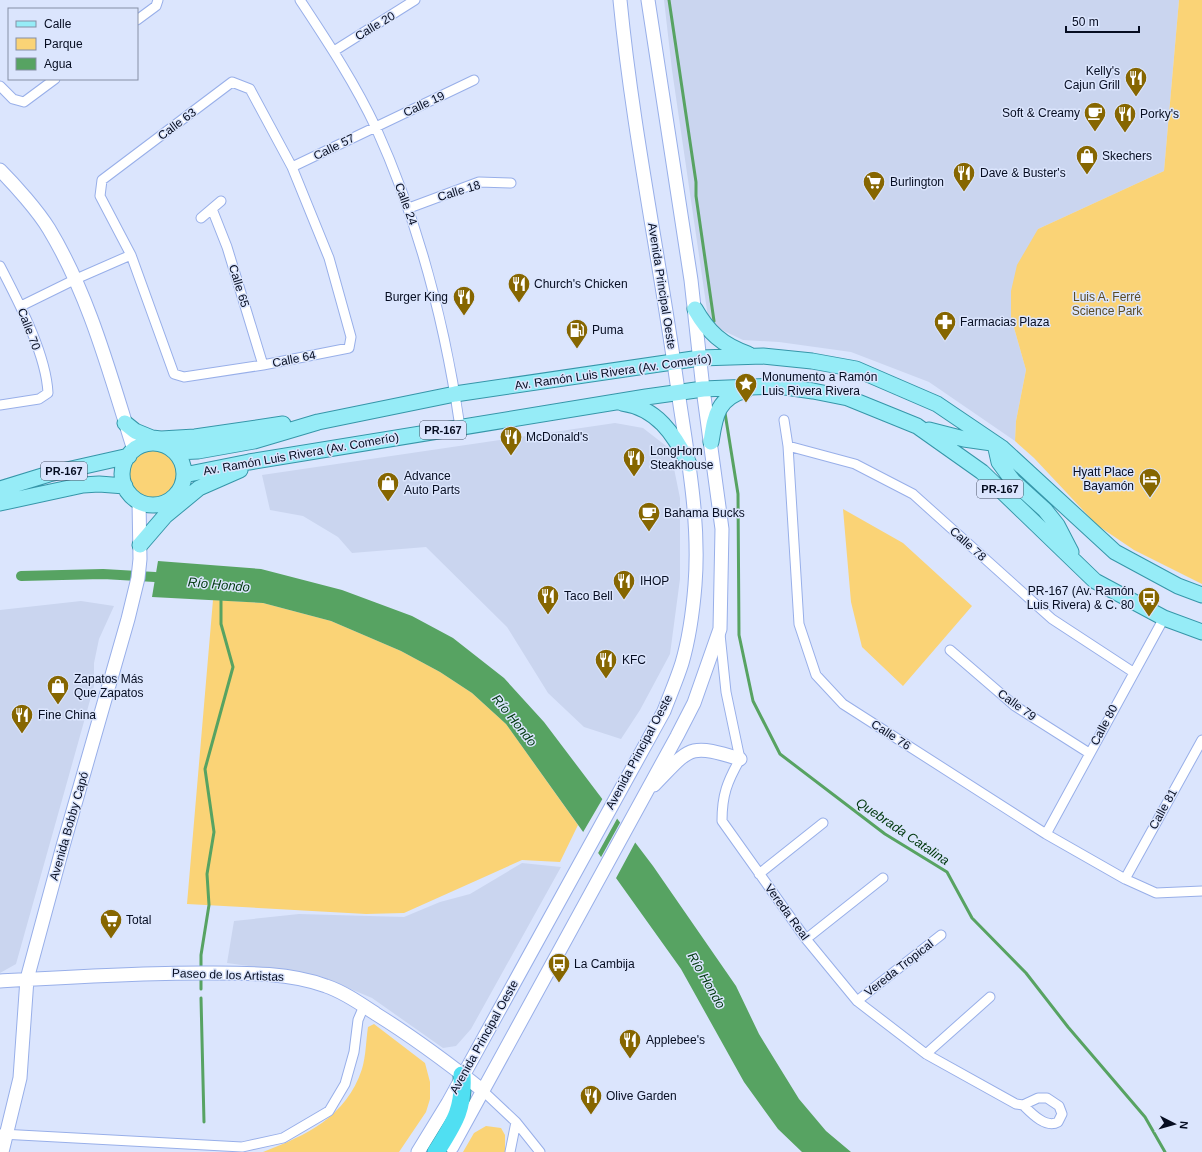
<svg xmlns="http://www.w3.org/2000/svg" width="1202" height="1152" viewBox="0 0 1202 1152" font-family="Helvetica,sans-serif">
	<rect width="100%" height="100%" fill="#dbe5fd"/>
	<path fill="#cad5ef" d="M 664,0 L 1179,0 L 1164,171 L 1038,229 L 1011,317 L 1026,370 L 1016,421 L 1015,441 L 929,382 L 851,352 L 779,342 L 743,340 L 709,324 L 672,70 Z
		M 615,423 L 643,428 L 670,449 L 680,498 L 680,579 L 670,654 L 640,710 L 621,739 L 584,727 L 548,693 L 507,627 L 426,547 L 352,553 L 338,537 L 303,516 L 270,510 L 262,475 Z
		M 81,601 L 114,606 L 99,639 L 94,663 L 94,686 L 16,964 L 0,973 L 0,610 Z
		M 522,863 L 561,867 L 471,1029 L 456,1046 L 443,1048 L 372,998 L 320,976 L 227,963 L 234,921 L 299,914 L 404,917 L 440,902 L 470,894 Z"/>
	<path fill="#fad376" d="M 1179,0 L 1202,0 L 1202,584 L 1134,550 L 1097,525 L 1034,458 L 1015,441 L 1016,421 L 1026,370 L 1011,317 L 1011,291 L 1017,265 L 1038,229 L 1164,171 Z
		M126 473a27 27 0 1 1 54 0a27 27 0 1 1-54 0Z
		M 843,509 L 903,543 L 972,606 L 903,686 L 862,647 L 851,602 Z
		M 213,600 L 263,603 L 331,621 L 401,651 L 440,672 L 472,693 L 506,724 L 578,825 L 560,862 L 522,860 L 404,913 L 366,914 L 187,904 Z
		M 374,1024 L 425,1063 L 430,1082 L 430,1099 L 426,1112 L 399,1152 L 263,1152 C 307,1135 346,1117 362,1069 C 366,1056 366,1040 368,1027 Z
		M 486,1126 L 501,1128 L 505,1135 L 505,1152 L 463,1152 L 474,1133 Z"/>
	<path fill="#57a362" d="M 158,561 L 261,569 L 342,590 L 412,616 L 453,638 L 504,678 L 544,722 L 653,866 L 736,986 L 759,1034 L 799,1099 L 826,1131 L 851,1152 L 802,1152 L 778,1129 L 744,1082 L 681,969 L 506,724 L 472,693 L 440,672 L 401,651 L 331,621 L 263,603 L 152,597 Z"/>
	<path fill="#dbe5fd" d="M 603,798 L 618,817 L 597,855 L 582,834 Z
		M 621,821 L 636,841 L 615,880 L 600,859 Z"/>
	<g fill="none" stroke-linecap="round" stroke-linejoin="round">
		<path stroke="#57a362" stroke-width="3" d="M 669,0 L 696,182 L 696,196 L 714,321
			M 725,413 L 738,494 L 739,635 L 753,701 L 780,754 L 885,834 L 947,872 L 972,918 L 1026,973 L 1068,1027 L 1145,1117 L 1165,1152
			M 201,969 L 201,955 L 209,905 L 207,874 L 214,832 L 205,769 L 233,667 L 221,624 L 221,598
			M 201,977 L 201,989
			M 201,998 L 204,1122"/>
		<path stroke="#57a362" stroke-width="10" d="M 21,576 L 103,574 L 155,577"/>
		<g stroke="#98afe9" stroke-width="11">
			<path id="street" d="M 300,0 C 327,41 355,83 376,128 C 419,223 445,324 460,427
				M 137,20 L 156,6 L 158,0
				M 334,51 L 415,0
				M 232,82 L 250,89 L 292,167 L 329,258 L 351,337 L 349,348 L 263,365 L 184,377 L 174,374 L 131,255 L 100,196 L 102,180 Z
				M 0,86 L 13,99 L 24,102 L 55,79
				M 292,167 L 474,80
				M 409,208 L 479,182 L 511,183
				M 212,209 L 227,247 L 263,365
				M 201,218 L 221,201
				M 0,266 C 18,301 46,353 48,393 L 39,399 L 0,405
				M 21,306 L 76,279 L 131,255
				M 784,420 L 788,446 L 799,624 L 816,675 L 843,704 L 1046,834 L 1125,879 L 1156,893 L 1202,891
				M 788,446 L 855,464 L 913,494 L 1052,619 L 1133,672
				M 720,634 L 726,692 L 740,759 C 727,782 722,795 722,821 L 806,939 L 857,1001 L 926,1054 L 1016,1104 L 1023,1105
				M 950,650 L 1015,706 L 1089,753
				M 1046,834 L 1164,618
				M 759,874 L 823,823
				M 1125,879 L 1202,740
				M 806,939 L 883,878
				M 857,1001 L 941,935
				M 926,1054 L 990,997
				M 482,1090 L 516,1122 L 540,1152
				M 1038,1098 L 1047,1098 L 1059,1106 L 1062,1114 L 1058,1122 C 1046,1129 1031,1113 1023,1105 Z
				M 1,1134 L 242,1147 L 283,1138 L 329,1111 L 345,1084 L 354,1052 L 358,1020 L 364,1006
				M 510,1152 L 516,1122"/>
		</g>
		<g stroke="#98afe9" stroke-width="15">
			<path id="secondary" d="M 0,170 C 15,185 38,211 49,229 C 90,297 110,375 134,450
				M 654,785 C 691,747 688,743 740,759
				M 0,981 C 68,977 135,973 203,973 C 243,973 288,972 326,986 C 344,992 361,1004 376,1014 C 413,1037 448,1063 482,1090
				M 452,1147 L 677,736 L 694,703 L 720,629 L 722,529 L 703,389 L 691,280 L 648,0
				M 2,1152 L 20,1078 L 27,979 L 63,846 L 128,619 L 138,578 L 140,559 L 139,501
				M 418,1152 L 448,1103 L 664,711 C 670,695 677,679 682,663 C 689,639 693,610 695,585 C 700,522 688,459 679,398 C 661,265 633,134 620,0"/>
		</g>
		<g stroke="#3696a9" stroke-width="17">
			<path id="primary" d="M 695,309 C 708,332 722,345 748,354
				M 622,403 C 657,408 674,434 689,464
				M 125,423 L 135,431 L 152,438 L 161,439 L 195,437 L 283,424
				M 929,430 L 964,439 L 992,443
				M 711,442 C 715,416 717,398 746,390
				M122 474a31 31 0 1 1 62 0a31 31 0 1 1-62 0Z
				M 995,444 L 999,462 L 1013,481 L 1045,510 L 1057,525 L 1071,552
				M 175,452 L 198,451 L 254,441 L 318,422 L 455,394 L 700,358 L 763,356 L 812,361 L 856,369 L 937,404 L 1002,448 L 1115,552 L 1178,586 L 1202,595
				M 184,475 L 249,462 L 646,397 L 703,389 L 778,386 L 813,391 L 848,398 L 917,426 L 982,472 L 1095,581 L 1164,618 L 1202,632
				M 0,489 L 49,474 L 129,456
				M 0,503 L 83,485 L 99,484 L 125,486
				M 140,545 L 165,516 L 199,488 L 240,470"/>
		</g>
		<g stroke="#3696a9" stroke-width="19">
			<path id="highway" d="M 436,1152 C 454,1123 464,1110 462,1075"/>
		</g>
		<use href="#street" stroke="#fff" stroke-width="9"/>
		<use href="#secondary" stroke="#fff" stroke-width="13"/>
		<use href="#primary" stroke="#96ecf7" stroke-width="15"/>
		<use href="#highway" stroke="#50dff2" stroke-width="17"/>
	</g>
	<defs>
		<g id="restaurant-pin" transform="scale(1.15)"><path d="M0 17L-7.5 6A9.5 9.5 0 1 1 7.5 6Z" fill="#866600" stroke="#dbe5fd"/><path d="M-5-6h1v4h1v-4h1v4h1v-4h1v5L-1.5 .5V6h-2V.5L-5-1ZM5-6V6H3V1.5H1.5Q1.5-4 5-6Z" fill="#fff"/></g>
		<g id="cafe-pin" transform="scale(1.15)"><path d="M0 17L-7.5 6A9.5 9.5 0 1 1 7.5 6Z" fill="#866600" stroke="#dbe5fd"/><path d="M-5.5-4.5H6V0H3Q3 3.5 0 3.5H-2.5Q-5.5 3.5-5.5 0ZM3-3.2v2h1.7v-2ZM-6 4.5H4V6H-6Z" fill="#fff"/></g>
		<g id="shop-pin" transform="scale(1.15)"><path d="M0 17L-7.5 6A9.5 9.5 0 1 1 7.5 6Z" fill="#866600" stroke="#dbe5fd"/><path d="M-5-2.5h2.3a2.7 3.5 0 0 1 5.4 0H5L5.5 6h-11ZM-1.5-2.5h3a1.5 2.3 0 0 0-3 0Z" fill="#fff"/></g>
		<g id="supermarket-pin" transform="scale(1.15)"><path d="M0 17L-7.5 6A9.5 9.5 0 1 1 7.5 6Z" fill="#866600" stroke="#dbe5fd"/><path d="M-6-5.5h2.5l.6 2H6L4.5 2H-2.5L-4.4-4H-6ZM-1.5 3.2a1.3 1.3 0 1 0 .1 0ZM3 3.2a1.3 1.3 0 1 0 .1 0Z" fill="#fff"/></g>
		<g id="pharmacy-pin" transform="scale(1.15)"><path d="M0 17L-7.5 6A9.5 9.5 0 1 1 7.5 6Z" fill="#866600" stroke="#dbe5fd"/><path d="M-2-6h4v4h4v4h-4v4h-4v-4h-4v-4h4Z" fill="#fff"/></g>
		<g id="fuel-pin" transform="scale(1.15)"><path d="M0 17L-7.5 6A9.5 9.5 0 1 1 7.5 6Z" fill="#866600" stroke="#dbe5fd"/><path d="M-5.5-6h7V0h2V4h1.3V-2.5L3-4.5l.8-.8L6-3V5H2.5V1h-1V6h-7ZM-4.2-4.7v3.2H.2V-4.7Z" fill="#fff"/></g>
		<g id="sight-pin" transform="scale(1.15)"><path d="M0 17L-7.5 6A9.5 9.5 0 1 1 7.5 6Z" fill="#866600" stroke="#dbe5fd"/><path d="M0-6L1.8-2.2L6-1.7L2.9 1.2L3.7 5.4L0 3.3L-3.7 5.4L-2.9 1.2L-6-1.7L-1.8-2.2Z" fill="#fff"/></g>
		<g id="hotel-pin" transform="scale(1.15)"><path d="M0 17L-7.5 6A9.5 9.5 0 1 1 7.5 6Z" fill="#866600" stroke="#dbe5fd"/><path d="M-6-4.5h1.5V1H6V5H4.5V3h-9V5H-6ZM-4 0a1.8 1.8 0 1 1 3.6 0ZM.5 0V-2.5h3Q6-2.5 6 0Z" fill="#fff"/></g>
		<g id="bus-pin" transform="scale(1.15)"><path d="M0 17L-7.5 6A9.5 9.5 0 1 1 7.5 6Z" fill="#866600" stroke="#dbe5fd"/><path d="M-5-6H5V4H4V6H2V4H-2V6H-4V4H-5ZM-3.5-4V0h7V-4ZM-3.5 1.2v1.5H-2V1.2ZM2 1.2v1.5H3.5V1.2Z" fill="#fff"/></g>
	</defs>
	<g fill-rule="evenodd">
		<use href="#restaurant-pin" x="1136" y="78"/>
		<use href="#cafe-pin" x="1095" y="113"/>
		<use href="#restaurant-pin" x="1125" y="114"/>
		<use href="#shop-pin" x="1087" y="156"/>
		<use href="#restaurant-pin" x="964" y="173"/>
		<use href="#supermarket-pin" x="874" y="182"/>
		<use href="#restaurant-pin" x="519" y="284"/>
		<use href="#restaurant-pin" x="464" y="297"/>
		<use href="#pharmacy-pin" x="945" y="322"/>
		<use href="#fuel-pin" x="577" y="330"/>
		<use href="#sight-pin" x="746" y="384"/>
		<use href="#restaurant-pin" x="511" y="437"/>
		<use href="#restaurant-pin" x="634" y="458"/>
		<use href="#hotel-pin" x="1150" y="479"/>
		<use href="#shop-pin" x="388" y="483"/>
		<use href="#cafe-pin" x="649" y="513"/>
		<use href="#restaurant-pin" x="624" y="581"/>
		<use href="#restaurant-pin" x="548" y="596"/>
		<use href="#bus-pin" x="1149" y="598"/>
		<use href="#restaurant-pin" x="606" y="660"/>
		<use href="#shop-pin" x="58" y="686"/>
		<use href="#restaurant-pin" x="22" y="715"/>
		<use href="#supermarket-pin" x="111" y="920"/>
		<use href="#bus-pin" x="559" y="964"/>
		<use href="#restaurant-pin" x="630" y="1040"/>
		<use href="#restaurant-pin" x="591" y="1096"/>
	</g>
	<g text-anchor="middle" stroke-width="3" stroke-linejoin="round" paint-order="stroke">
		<g fill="#dbe5fd" stroke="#464e63" stroke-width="1">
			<rect x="420" y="421" width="46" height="18" rx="3"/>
			<rect x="41" y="462" width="46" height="18" rx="3"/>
			<rect x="977" y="480" width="46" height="18" rx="3"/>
		</g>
		<g font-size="11" font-weight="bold" fill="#060d21">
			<text x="443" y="434">PR-167</text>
			<text x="64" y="475">PR-167</text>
			<text x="1000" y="493">PR-167</text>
		</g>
		<g font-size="12" fill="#060d21" stroke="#dbe5fd">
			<text transform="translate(375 26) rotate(-31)" y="4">Calle 20</text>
			<text transform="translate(424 104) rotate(-25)" y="4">Calle 19</text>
			<text transform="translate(177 124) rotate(-37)" y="4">Calle 63</text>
			<text transform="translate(334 147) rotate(-26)" y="4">Calle 57</text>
			<text transform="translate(459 191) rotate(-17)" y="4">Calle 18</text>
			<text transform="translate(406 204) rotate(70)" y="4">Calle 24</text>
			<text transform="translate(239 286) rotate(73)" y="4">Calle 65</text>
			<text transform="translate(662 286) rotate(81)" y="4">Avenida Principal Oeste</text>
			<text transform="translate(29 329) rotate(69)" y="4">Calle 70</text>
			<text transform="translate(294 359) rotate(-11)" y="4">Calle 64</text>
			<text transform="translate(613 372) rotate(-8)" y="4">Av. Ramón Luis Rivera (Av. Comerío)</text>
			<text transform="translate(301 454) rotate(-10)" y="4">Av. Ramón Luis Rivera (Av. Comerío)</text>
			<text transform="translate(968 544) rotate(42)" y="4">Calle 78</text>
			<text transform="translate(1017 705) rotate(36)" y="4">Calle 79</text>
			<text transform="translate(1104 725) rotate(-62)" y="4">Calle 80</text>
			<text transform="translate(891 735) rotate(33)" y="4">Calle 76</text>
			<text transform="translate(639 752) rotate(-62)" y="4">Avenida Principal Oeste</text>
			<text transform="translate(1163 809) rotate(-61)" y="4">Calle 81</text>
			<text transform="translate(69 826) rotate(-74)" y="4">Avenida Bobby Capó</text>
			<text transform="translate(787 912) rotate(54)" y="4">Vereda Real</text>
			<text transform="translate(899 968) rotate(-38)" y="4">Vereda Tropical</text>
			<text transform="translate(228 975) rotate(2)" y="4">Paseo de los Artistas</text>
			<text transform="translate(484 1037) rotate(-61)" y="4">Avenida Principal Oeste</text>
		</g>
		<g font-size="12" fill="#060d21" stroke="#dbe5fd" text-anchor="start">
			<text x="1120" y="75" text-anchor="end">Kelly's<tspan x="1120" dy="14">Cajun Grill</tspan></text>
			<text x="1080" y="117" text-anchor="end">Soft &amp; Creamy</text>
			<text x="1140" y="118">Porky's</text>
			<text x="1102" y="160">Skechers</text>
			<text x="980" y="177">Dave &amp; Buster's</text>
			<text x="890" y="186">Burlington</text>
			<text x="534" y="288">Church's Chicken</text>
			<text x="448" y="301" text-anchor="end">Burger King</text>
			<text x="960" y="326">Farmacias Plaza</text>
			<text x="592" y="334">Puma</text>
			<text x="762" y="381">Monumento a Ramón<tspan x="762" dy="14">Luis Rivera Rivera</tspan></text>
			<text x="526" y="441">McDonald's</text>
			<text x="650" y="455">LongHorn<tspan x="650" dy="14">Steakhouse</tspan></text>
			<text x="1134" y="476" text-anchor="end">Hyatt Place<tspan x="1134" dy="14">Bayamón</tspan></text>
			<text x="404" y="480">Advance<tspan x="404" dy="14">Auto Parts</tspan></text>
			<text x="664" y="517">Bahama Bucks</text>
			<text x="640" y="585">IHOP</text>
			<text x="1134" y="595" text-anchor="end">PR-167 (Av. Ramón<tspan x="1134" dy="14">Luis Rivera) &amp; C. 80</tspan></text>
			<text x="564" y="600">Taco Bell</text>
			<text x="622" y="664">KFC</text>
			<text x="74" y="683">Zapatos Más<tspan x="74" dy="14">Que Zapatos</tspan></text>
			<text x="38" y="719">Fine China</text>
			<text x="126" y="924">Total</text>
			<text x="574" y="968">La Cambija</text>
			<text x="646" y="1044">Applebee's</text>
			<text x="606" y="1100">Olive Garden</text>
		</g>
		<g font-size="12" fill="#5b4b23" stroke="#dbe5fd">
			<text x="1107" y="301">Luis A. Ferré<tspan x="1107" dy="14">Science Park</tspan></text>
		</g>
		<g font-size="13" font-style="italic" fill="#00390e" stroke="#dbe5fd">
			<text transform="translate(219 584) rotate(5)" y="5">Río Hondo</text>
			<text transform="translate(515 720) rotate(51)" y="5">Río Hondo</text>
			<text transform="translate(903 831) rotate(34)" y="5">Quebrada Catalina</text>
			<text transform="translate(707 980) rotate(60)" y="5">Río Hondo</text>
		</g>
	</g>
	<rect x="8" y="8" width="130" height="72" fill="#dbe5fd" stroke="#868fa5"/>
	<rect x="16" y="21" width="20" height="6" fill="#96ecf7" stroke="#868fa5"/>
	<text x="44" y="28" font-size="12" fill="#060d21">Calle</text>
	<rect x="16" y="38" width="20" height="12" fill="#fad376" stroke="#868fa5"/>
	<text x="44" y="48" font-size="12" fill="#060d21">Parque</text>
	<rect x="16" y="58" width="20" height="12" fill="#57a362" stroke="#868fa5"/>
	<text x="44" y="68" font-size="12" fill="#060d21">Agua</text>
	<g transform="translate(1174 1124) rotate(96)" stroke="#dbe5fd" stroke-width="3" paint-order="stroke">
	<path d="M0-3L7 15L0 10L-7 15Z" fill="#060d21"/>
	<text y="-6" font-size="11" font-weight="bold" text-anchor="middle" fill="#060d21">N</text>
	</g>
	<path d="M1066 26v6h73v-6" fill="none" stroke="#060d21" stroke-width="2"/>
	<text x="1072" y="26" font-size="12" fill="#060d21" stroke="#dbe5fd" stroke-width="3" paint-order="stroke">50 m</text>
</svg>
